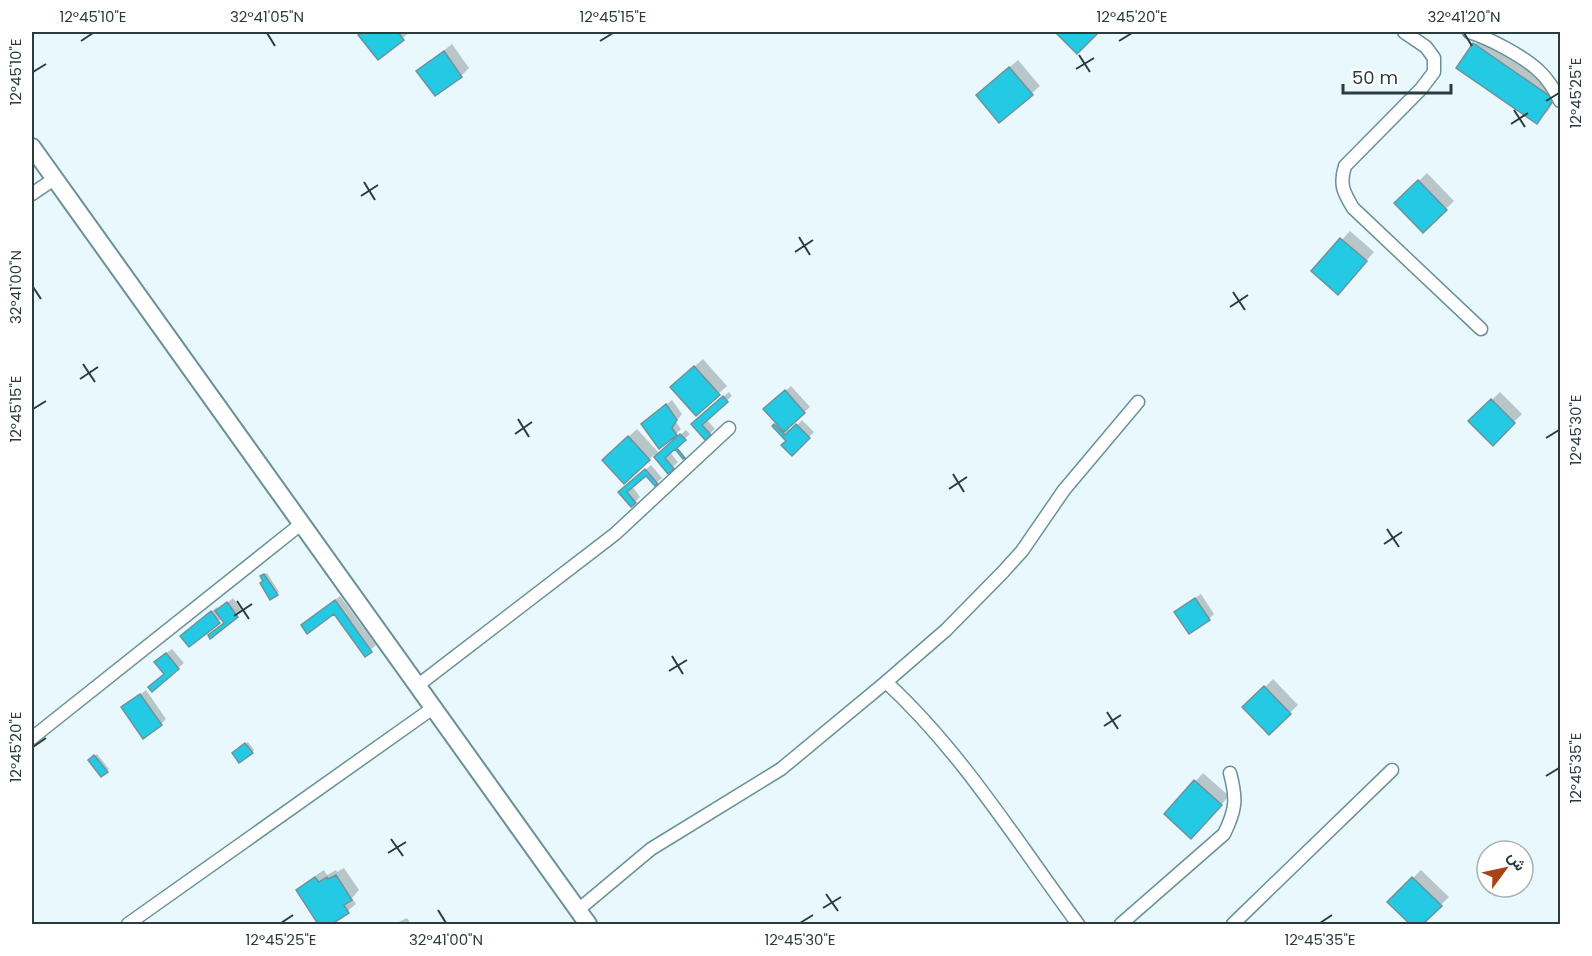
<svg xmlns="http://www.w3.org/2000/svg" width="1592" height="956" viewBox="0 0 1592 956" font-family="Poppins,Vazirmatn,sans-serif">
	<rect width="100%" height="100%" fill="#e8f8fc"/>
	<path fill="#0003" d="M 364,32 L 410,32 L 378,58 L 360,35 Z
		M 1057,32 L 1097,32 L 1077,51 Z
		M 1486,33 L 1560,85 L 1560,92 L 1548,111 L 1537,122 L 1459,67 L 1475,44 Z
		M 452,44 L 469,68 L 461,76 L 418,71 Z
		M 1018,60 L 1040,86 L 1000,121 L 986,87 Z
		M 1427,173 L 1454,201 L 1423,231 L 1396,203 Z
		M 1350,231 L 1374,252 L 1346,284 L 1313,271 Z
		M 703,359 L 727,386 L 696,414 L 680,379 Z
		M 791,386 L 810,407 L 787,427 L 791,431 L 802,420 L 814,432 L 792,454 L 788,441 L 774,426 L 777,423 L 765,409 Z
		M 729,392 L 732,396 L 706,419 L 715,429 L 705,438 L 698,419 Z
		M 1500,392 L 1522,414 L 1493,443 L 1470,421 Z
		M 672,400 L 682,414 L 676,422 L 681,429 L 676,434 L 643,424 Z
		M 637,429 L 659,453 L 686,430 L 690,434 L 670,452 L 678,462 L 668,472 L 654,455 L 624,482 L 612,452 Z
		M 651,465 L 662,478 L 655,484 L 647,474 L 632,486 L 640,497 L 632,505 L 620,492 Z
		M 267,573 L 279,592 L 277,594 L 262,576 Z
		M 1201,594 L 1214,614 L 1209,619 L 1176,612 Z
		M 340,596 L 376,645 L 365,655 L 334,612 L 303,625 Z
		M 233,598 L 242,611 L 215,630 L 225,622 L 222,618 L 190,645 L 188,631 L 217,607 L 219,610 Z
		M 172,649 L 184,663 L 152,690 L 165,674 L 161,657 Z
		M 1273,679 L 1298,705 L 1269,733 L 1245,707 Z
		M 146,690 L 166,719 L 161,724 L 123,708 Z
		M 248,742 L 254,750 L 252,752 L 236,751 Z
		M 97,754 L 109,769 L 102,775 L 90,760 Z
		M 1203,773 L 1229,796 L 1200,829 L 1166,814 Z
		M 344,868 L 359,890 L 352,898 L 356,904 L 336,920 L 338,923 L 336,924 L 320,924 L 298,890 L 306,882 L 324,870 L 327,875 L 336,870 L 337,872 Z
		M 1421,870 L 1449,897 L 1421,924 L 1412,924 L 1389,902 Z
		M 407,918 L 411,924 L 394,924 Z"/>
	<path fill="#24c9e3" stroke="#6d939b" stroke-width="1.5" d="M 363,32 L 398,32 L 404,40 L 378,60 L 358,35 Z
		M 1055,32 L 1099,32 L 1077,54 Z
		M 1473,43 L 1554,99 L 1537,124 L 1456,68 Z
		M 444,51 L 462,77 L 435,96 L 416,71 Z
		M 1009,67 L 1033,95 L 999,123 L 976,95 Z
		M 1418,180 L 1447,210 L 1423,233 L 1394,203 Z
		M 1340,238 L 1367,261 L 1338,295 L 1311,271 Z
		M 694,366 L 720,395 L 696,416 L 670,387 Z
		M 785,390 L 805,413 L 784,432 L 763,409 Z
		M 723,396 L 728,402 L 702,425 L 711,435 L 705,440 L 691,424 Z
		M 1491,399 L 1515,423 L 1493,446 L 1468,421 Z
		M 666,404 L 677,420 L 672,428 L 677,435 L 659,449 L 641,424 Z
		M 774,424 L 785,435 L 796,424 L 810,438 L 792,456 L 781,445 L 786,441 L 772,426 Z
		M 680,434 L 686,440 L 677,448 L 685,458 L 683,459 L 675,449 L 665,458 L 674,469 L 668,474 L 654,457 Z
		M 628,436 L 650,460 L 624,484 L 602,460 Z
		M 645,469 L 658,484 L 655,486 L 646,476 L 627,492 L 636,503 L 631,507 L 618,492 Z
		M 264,574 L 278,595 L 270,600 L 260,583 L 263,581 L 260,576 Z
		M 1195,598 L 1210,620 L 1189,634 L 1174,612 Z
		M 335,600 L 372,652 L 365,657 L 334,614 L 307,634 L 301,625 Z
		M 227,602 L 238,617 L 210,639 L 208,635 L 224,623 L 215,611 Z
		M 211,611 L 220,623 L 189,647 L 180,636 Z
		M 166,653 L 179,669 L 152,692 L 148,687 L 164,674 L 154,662 Z
		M 1264,686 L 1291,714 L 1269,735 L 1242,707 Z
		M 140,694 L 162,725 L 143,739 L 121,707 Z
		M 245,743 L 253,753 L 239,763 L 232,753 Z
		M 94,755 L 108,772 L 101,777 L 88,760 Z
		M 1194,780 L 1222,805 L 1191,839 L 1164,814 Z
		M 336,875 L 352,900 L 344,905 L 349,913 L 332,924 L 318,924 L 296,890 L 315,877 L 319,882 L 327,877 L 328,879 Z
		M 1412,877 L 1442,906 L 1423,924 L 1410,924 L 1387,902 Z"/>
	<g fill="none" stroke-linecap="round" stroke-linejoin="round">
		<g stroke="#6a9098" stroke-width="15">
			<path id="minor" d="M 1404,32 L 1426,47 L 1434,58 L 1434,72 L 1421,89 L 1345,166 C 1339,185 1344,193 1353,208 L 1481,329
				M 1469,32 C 1489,38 1523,56 1539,71 C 1548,79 1555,91 1560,101
				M 32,194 L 54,179
				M 886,682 L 946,630 L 1003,572 L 1022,551 L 1064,490 L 1138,402
				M 417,686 L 615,534 L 729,428
				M 32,738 L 301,524
				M 578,910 L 651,849 L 781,769 L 886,682 C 962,752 1017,842 1078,924
				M 128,924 L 433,708
				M 1121,924 L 1224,834 C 1236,810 1237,799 1230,773
				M 1233,924 L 1392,770"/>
		</g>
		<g stroke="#6a9098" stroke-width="20">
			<path id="tertiary" d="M 32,147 L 588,924"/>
		</g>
		<use href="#minor" stroke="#fff" stroke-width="12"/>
		<use href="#tertiary" stroke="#fff" stroke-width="16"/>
	</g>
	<path fill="none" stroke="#2b3b3e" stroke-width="2" d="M 267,33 L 275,46M 1464,33 L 1472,46M 81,41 L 93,33M 600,41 L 613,33M 1119,41 L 1132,33M 1079,55 L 1090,72M 1076,69 L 1094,58M 33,72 L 46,64M 1546,101 L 1559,93M 1514,110 L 1525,127M 1511,124 L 1528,113M 364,182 L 375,200M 361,196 L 378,185M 799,237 L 810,255M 795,252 L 813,240M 33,287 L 41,299M 1233,292 L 1245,310M 1230,307 L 1248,295M 83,364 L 95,382M 80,379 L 98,367M 33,409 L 46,401M 518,419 L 529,437M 515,434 L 532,422M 1546,438 L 1559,430M 953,474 L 964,492M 949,489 L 967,477M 1387,529 L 1399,547M 1384,544 L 1402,532M 237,601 L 249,619M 234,616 L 252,604M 672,656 L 683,674M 669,671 L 687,660M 1107,712 L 1118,729M 1104,726 L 1121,715M 33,747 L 46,738M 1546,776 L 1559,768M 391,839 L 403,856M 388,853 L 406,842M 826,894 L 838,911M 823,908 L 841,897M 438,910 L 446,923M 281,923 L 293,915M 800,923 L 813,915M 1320,923 L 1332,915"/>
	<rect width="1592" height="956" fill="none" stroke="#ffffff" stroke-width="66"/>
	<g transform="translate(1505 869) rotate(57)"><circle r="28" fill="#ffffff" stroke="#aab1b2" stroke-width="1.5"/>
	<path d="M0-4.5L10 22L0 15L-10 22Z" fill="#a84412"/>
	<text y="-9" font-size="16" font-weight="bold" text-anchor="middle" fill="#2b3b3e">ش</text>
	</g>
	<path d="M1343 84v9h108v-9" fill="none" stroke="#2b3b3e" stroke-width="3"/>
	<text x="1352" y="84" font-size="18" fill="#2b3b3e" stroke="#ffffff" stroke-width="4.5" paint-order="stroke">50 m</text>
	<rect x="33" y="33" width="1526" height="890" fill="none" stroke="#2b3b3e" stroke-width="2"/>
	<g font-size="15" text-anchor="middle" fill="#2b3b3e">
		<text x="93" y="22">12°45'10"E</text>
		<text x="267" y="22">32°41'05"N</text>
		<text x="613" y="22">12°45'15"E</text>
		<text x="1132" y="22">12°45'20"E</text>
		<text x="1464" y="22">32°41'20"N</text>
		<text transform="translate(16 72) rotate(-90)" y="5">12°45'10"E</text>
		<text transform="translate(1576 93) rotate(-90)" y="5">12°45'25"E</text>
		<text transform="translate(16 287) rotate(-90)" y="5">32°41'00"N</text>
		<text transform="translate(16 409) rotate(-90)" y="5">12°45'15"E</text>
		<text transform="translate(1576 430) rotate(-90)" y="5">12°45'30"E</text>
		<text transform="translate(16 747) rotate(-90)" y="5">12°45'20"E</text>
		<text transform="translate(1576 768) rotate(-90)" y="5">12°45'35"E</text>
		<text x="281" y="945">12°45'25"E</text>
		<text x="446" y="945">32°41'00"N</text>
		<text x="800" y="945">12°45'30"E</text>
		<text x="1320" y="945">12°45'35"E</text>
	</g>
</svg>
